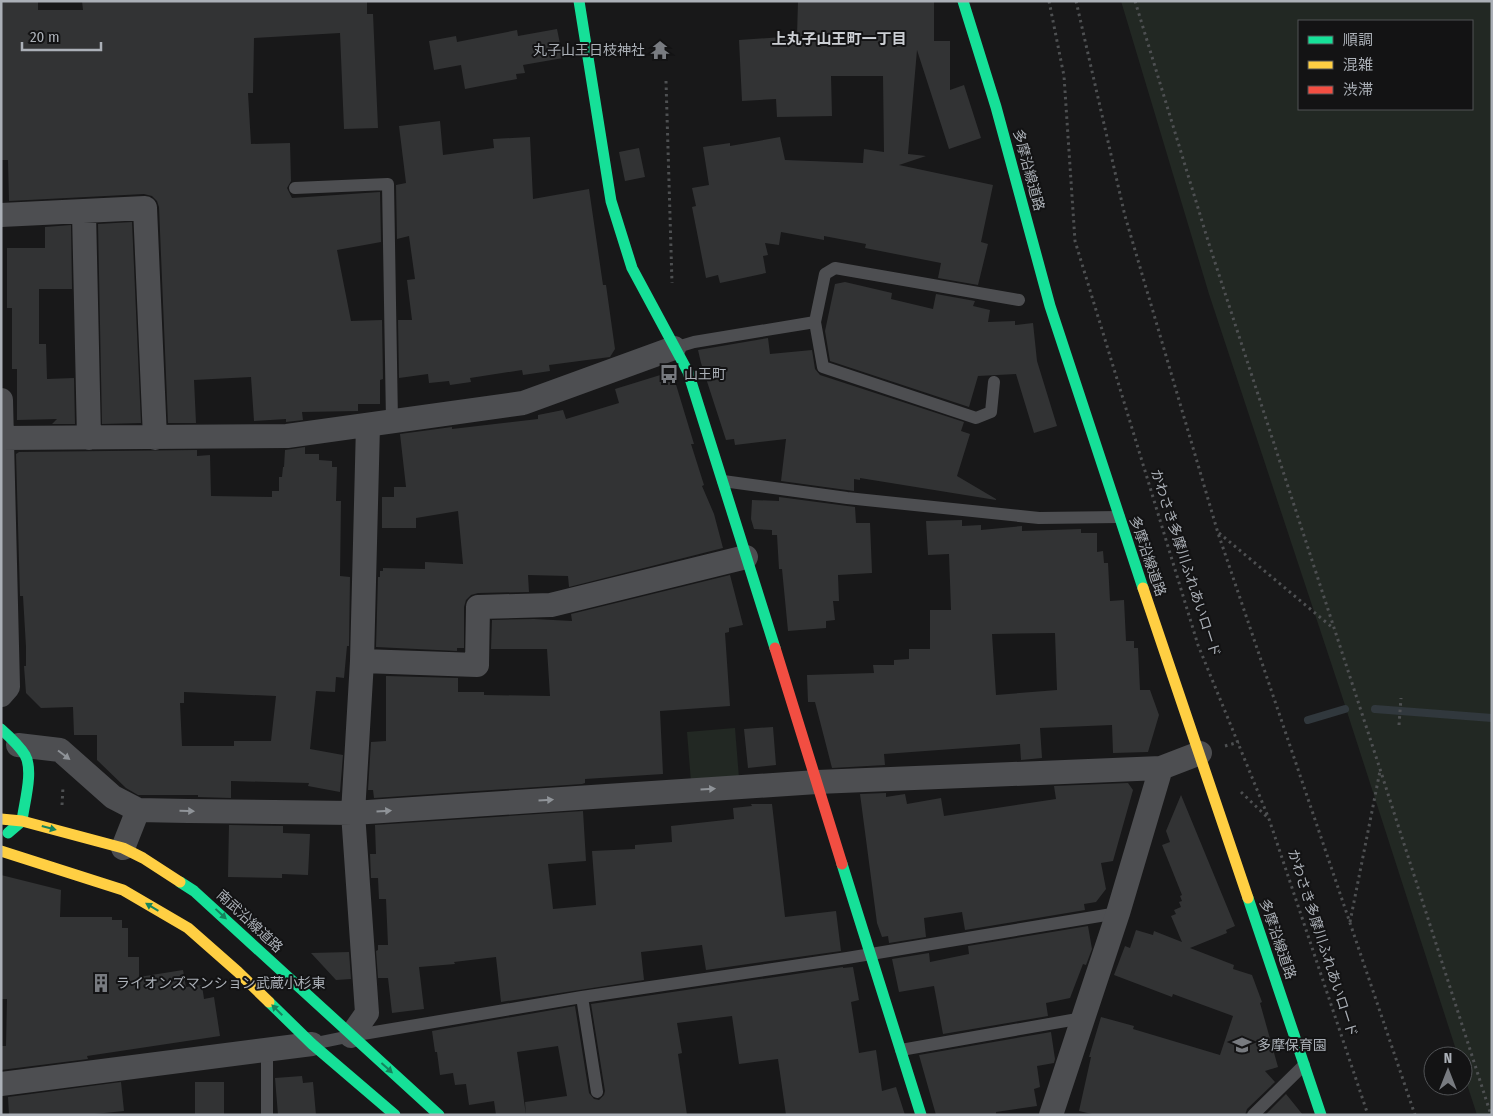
<svg xmlns="http://www.w3.org/2000/svg" width="1493" height="1116" viewBox="0 0 1493 1116" font-family="'Fira Sans Condensed','Noto Sans JP',sans-serif">
	<rect width="100%" height="100%" fill="#181819"/>
	<path fill="#222823" fill-rule="evenodd" d="M 1121,1 L 1492,1 L 1492,1115 L 1477,1115 L 1463,1072 L 1463,1056 L 1458,1056 L 1341,693 L 1209,294 ZM 1299,21 L 1472,21 L 1472,109 L 1299,109 Z
		M 735,728 L 739,778 L 691,782 L 687,732 Z"/>
	<g fill="none" stroke-linecap="round" stroke-linejoin="round">
		<path stroke="#31383d" stroke-width="8" d="M 1375,709 L 1492,718
			M 1308,720 L 1345,709"/>
	</g>
	<path fill="#323334" fill-rule="evenodd" d="M 2,1 L 38,1 L 38,10 L 83,10 L 82,1 L 367,1 L 367,14 L 373,14 L 378,128 L 344,129 L 340,33 L 254,38 L 253,93 L 248,93 L 251,144 L 290,143 L 291,181 L 287,188 L 292,198 L 380,192 L 381,242 L 337,250 L 351,321 L 382,320 L 383,379 L 380,380 L 380,404 L 358,404 L 358,411 L 302,412 L 303,420 L 286,422 L 286,419 L 254,421 L 251,377 L 194,380 L 196,423 L 168,423 L 159,207 L 157,201 L 152,196 L 144,194 L 9,201 L 8,160 L 2,160 L 1,133 Z
		M 798,1 L 934,1 L 934,41 L 950,41 L 950,90 L 964,85 L 981,138 L 949,149 L 917,50 L 908,154 L 926,156 L 899,165 L 993,185 L 981,242 L 988,244 L 978,285 L 938,278 L 941,263 L 865,248 L 866,244 L 824,236 L 824,240 L 781,232 L 779,245 L 765,243 L 768,255 L 763,256 L 766,273 L 720,283 L 718,275 L 706,278 L 692,207 L 696,206 L 692,188 L 709,185 L 703,147 L 730,143 L 730,146 L 780,137 L 785,160 L 863,163 L 864,149 L 884,152 L 883,76 L 831,76 L 832,116 L 777,117 L 776,99 L 742,101 L 739,40 L 797,36 Z
		M 557,29 L 563,58 L 523,65 L 525,73 L 516,74 L 517,79 L 465,89 L 461,65 L 434,70 L 429,41 L 456,36 L 457,42 L 517,30 L 518,36 Z
		M 440,121 L 443,155 L 494,148 L 493,139 L 530,137 L 533,199 L 589,189 L 603,285 L 606,285 L 615,349 L 610,357 L 549,365 L 550,371 L 523,375 L 522,370 L 470,378 L 471,382 L 450,385 L 449,381 L 429,383 L 428,374 L 399,378 L 398,320 L 412,320 L 407,280 L 415,279 L 409,236 L 397,239 L 396,185 L 406,183 L 399,126 Z
		M 639,148 L 645,177 L 625,181 L 619,152 Z
		M 132,222 L 141,423 L 102,424 L 98,224 Z
		M 71,225 L 72,289 L 39,289 L 39,344 L 46,344 L 47,379 L 74,378 L 75,424 L 52,424 L 57,419 L 17,420 L 17,369 L 12,369 L 12,308 L 7,308 L 7,248 L 45,248 L 45,227 Z
		M 845,282 L 892,293 L 891,299 L 933,309 L 936,294 L 975,301 L 973,306 L 990,310 L 988,322 L 1015,321 L 1015,325 L 1033,323 L 1037,361 L 1057,426 L 1034,433 L 1016,374 L 978,376 L 969,407 L 830,361 L 825,331 L 835,284 Z
		M 768,338 L 770,354 L 812,350 L 815,369 L 820,375 L 964,422 L 961,431 L 970,434 L 957,476 L 996,499 L 996,500 L 860,478 L 860,480 L 854,479 L 854,491 L 781,481 L 786,439 L 735,445 L 734,439 L 726,440 L 701,363 L 698,350 Z
		M 670,372 L 674,378 L 694,444 L 691,444 L 704,485 L 702,486 L 714,514 L 723,548 L 569,587 L 568,576 L 528,575 L 529,592 L 478,593 L 471,595 L 466,600 L 464,607 L 464,648 L 457,648 L 457,651 L 376,647 L 378,577 L 380,577 L 380,571 L 383,571 L 383,568 L 425,569 L 425,562 L 463,564 L 458,511 L 416,518 L 416,528 L 382,528 L 382,497 L 394,497 L 394,487 L 406,487 L 400,434 L 452,427 L 452,429 L 538,419 L 538,415 L 563,410 L 566,419 L 619,403 L 615,389 Z
		M 305,447 L 305,454 L 319,454 L 319,460 L 332,461 L 332,467 L 337,467 L 336,501 L 341,501 L 340,576 L 350,577 L 349,646 L 347,646 L 344,678 L 336,677 L 335,692 L 316,691 L 310,749 L 343,755 L 340,792 L 308,786 L 309,783 L 231,781 L 231,798 L 198,797 L 198,795 L 138,795 L 126,788 L 97,760 L 97,735 L 74,735 L 73,707 L 41,708 L 26,693 L 24,666 L 26,666 L 26,647 L 23,596 L 20,596 L 16,454 L 19,452 L 197,450 L 197,456 L 210,455 L 211,496 L 272,497 L 272,491 L 279,491 L 279,477 L 282,477 L 283,467 L 284,467 L 285,450 ZM 184,692 L 276,696 L 271,741 L 234,741 L 234,746 L 182,746 L 180,703 L 184,703 Z
		M 779,497 L 855,507 L 856,523 L 870,523 L 872,573 L 838,575 L 839,601 L 833,601 L 835,620 L 826,621 L 826,628 L 788,631 L 782,569 L 779,569 L 777,535 L 772,535 L 772,530 L 754,529 L 751,519 L 752,500 L 779,501 Z
		M 962,520 L 962,526 L 981,525 L 981,530 L 1022,526 L 1022,531 L 1081,529 L 1081,533 L 1097,533 L 1097,552 L 1103,551 L 1104,563 L 1108,563 L 1110,601 L 1124,600 L 1126,641 L 1134,641 L 1134,648 L 1138,648 L 1140,690 L 1150,690 L 1159,715 L 1148,752 L 1113,753 L 1112,725 L 1040,728 L 1042,758 L 1021,760 L 1020,744 L 884,754 L 885,765 L 832,768 L 815,702 L 808,702 L 807,675 L 874,673 L 873,665 L 894,665 L 894,660 L 909,659 L 909,649 L 930,649 L 930,610 L 951,610 L 949,554 L 928,555 L 926,521 ZM 1055,633 L 1057,690 L 996,695 L 992,634 Z
		M 730,575 L 743,625 L 729,628 L 729,632 L 725,633 L 730,706 L 660,711 L 663,774 L 585,779 L 585,783 L 582,784 L 374,798 L 373,790 L 368,790 L 371,742 L 386,741 L 386,676 L 458,678 L 458,692 L 484,692 L 484,695 L 550,696 L 547,649 L 491,649 L 492,620 L 534,619 L 572,621 L 571,614 Z
		M 773,727 L 776,765 L 748,768 L 744,729 Z
		M 1128,783 L 1133,790 L 1113,861 L 1101,863 L 1106,889 L 1096,902 L 1084,904 L 1085,910 L 965,930 L 962,912 L 924,918 L 926,937 L 889,943 L 888,936 L 882,937 L 877,923 L 860,794 L 886,793 L 886,797 L 905,794 L 907,804 L 941,798 L 944,816 L 1056,799 L 1054,786 Z
		M 1181,795 L 1235,926 L 1226,930 L 1227,933 L 1190,948 L 1234,965 L 1233,969 L 1252,975 L 1262,1002 L 1260,1003 L 1278,1067 L 1265,1071 L 1275,1082 L 1247,1109 L 1245,1115 L 1096,1115 L 1079,1111 L 1091,1057 L 1089,1057 L 1101,1017 L 1134,1026 L 1133,1029 L 1220,1055 L 1233,1016 L 1173,994 L 1172,997 L 1114,975 L 1125,946 L 1130,948 L 1136,930 L 1153,935 L 1154,931 L 1182,942 L 1171,916 L 1176,914 L 1174,910 L 1181,907 L 1179,902 L 1182,901 L 1180,896 L 1182,895 L 1162,845 L 1170,842 L 1166,831 Z
		M 751,804 L 772,804 L 785,917 L 836,911 L 841,951 L 706,970 L 702,945 L 641,952 L 644,980 L 501,1002 L 496,957 L 454,962 L 455,964 L 419,967 L 424,1009 L 392,1013 L 388,978 L 378,978 L 376,951 L 378,950 L 378,945 L 388,945 L 386,899 L 379,899 L 378,878 L 371,878 L 370,854 L 376,854 L 375,825 L 583,811 L 586,861 L 548,864 L 553,909 L 596,905 L 592,851 L 635,849 L 635,845 L 672,842 L 671,826 L 734,819 L 733,808 L 752,806 Z
		M 229,825 L 283,826 L 283,833 L 310,834 L 308,875 L 282,874 L 282,878 L 228,877 Z
		M 1,875 L 61,890 L 60,917 L 112,917 L 112,920 L 122,920 L 122,928 L 128,928 L 128,957 L 139,957 L 139,977 L 183,970 L 186,987 L 202,985 L 204,999 L 214,997 L 220,1036 L 87,1056 L 88,1059 L 1,1070 L 1,1046 L 6,1046 L 7,999 L 1,999 Z
		M 1088,926 L 1092,949 L 1086,965 L 1083,964 L 1070,998 L 1046,1003 L 1048,1016 L 943,1034 L 934,986 L 899,992 L 892,959 L 929,953 L 930,962 L 969,954 L 968,946 Z
		M 349,952 L 351,979 L 336,980 L 311,953 Z
		M 843,967 L 843,968 L 853,967 L 859,1000 L 851,1002 L 859,1053 L 876,1050 L 882,1091 L 896,1087 L 905,1115 L 786,1115 L 778,1059 L 739,1064 L 732,1016 L 677,1023 L 682,1053 L 678,1054 L 687,1115 L 526,1115 L 525,1102 L 567,1096 L 558,1046 L 517,1052 L 526,1115 L 496,1115 L 494,1101 L 469,1105 L 466,1084 L 455,1085 L 453,1073 L 440,1075 L 437,1052 L 435,1052 L 432,1031 L 575,1006 L 589,1093 L 594,1099 L 599,1100 L 604,1095 L 605,1091 L 591,1004 Z
		M 1051,1032 L 1055,1059 L 1054,1063 L 1037,1066 L 1040,1087 L 1034,1089 L 1037,1106 L 996,1112 L 996,1115 L 936,1115 L 919,1055 Z
		M 302,1076 L 303,1083 L 313,1082 L 316,1115 L 278,1115 L 275,1078 Z
		M 121,1082 L 124,1111 L 85,1115 L 9,1115 L 8,1097 Z
		M 195,1082 L 224,1082 L 224,1115 L 195,1115 Z
		M 1286,1094 L 1303,1115 L 1265,1115 Z"/>
	<g fill="none" stroke-linecap="round" stroke-linejoin="round">
		<path stroke="#4e5052" stroke-width="3" stroke-dasharray="2.5 4" stroke-linecap="butt" d="M 1049,1 L 1064,76 L 1075,241 L 1198,645 L 1269,819 L 1368,1115
			M 1076,1 L 1125,216 L 1218,533 L 1415,1115
			M 1135,1 L 1209,244 L 1380,769 L 1491,1115
			M 666,81 L 672,283
			M 1219,533 L 1333,628
			M 1399,725 L 1401,698
			M 1225,746 L 1239,742
			M 1241,792 L 1267,817
			M 62,805 L 63,787
			M 1350,922 L 1380,771"/>
		<path stroke="#4d4e51" stroke-width="12" d="M 295,188 L 388,184 L 392,421
			M 674,348 L 694,342 L 815,322
			M 994,382 L 991,412 L 976,418 L 823,367 L 815,322 L 825,274 L 835,268 L 1019,300
			M 723,481 L 847,498 L 1039,518 L 1119,517
			M 582,997 L 597,1092
			M 312,1044 L 351,1036 L 582,997 L 847,958 L 1118,913
			M 901,1050 L 1083,1018
			M 267,1115 L 267,1051
			M 1253,1115 L 1304,1065"/>
		<path stroke="#4d4e51" stroke-width="24" d="M 84,212 L 89,438
			M 1,215 L 145,208 L 155,438
			M 1,400 L 8,687 L 1,695
			M 1,438 L 287,436 L 523,403 L 674,348
			M 362,661 L 477,665 L 478,607 L 551,605 L 746,557
			M 18,745 L 60,750 L 113,797 L 138,810 L 188,811 L 353,813 L 817,782 L 1161,768
			M 123,848 L 138,810
			M 351,1036 L 367,1013 L 353,813 L 362,661 L 368,425
			M 1,1084 L 312,1044
			M 1051,1115 L 1118,913 L 1161,768 L 1200,753"/>
		<path stroke="#16e098" stroke-width="11" d="M 579,1 L 611,201 L 632,268 L 688,372 L 775,648
			M 963,1 L 996,107 L 1050,306 L 1143,588
			M 1,729 C 10,737 19,745 25,755 C 34,771 24,803 22,821 L 8,833
			M 842,864 L 921,1115
			M 180,882 L 194,891 L 439,1115
			M 1248,898 L 1321,1115
			M 269,1002 L 312,1044 L 395,1115"/>
		<path stroke="#ffcf43" stroke-width="11" d="M 1143,588 L 1248,898
			M 1,819 L 22,821 L 123,848 L 143,858 L 180,882
			M 1,851 L 123,890 L 188,928 L 238,972 L 269,1002"/>
		<path stroke="#f24e42" stroke-width="11" d="M 775,648 L 842,864"/>
	</g>
	<defs><path id="oneway-solid" d="M-6-.8H1V-3.2L6.5 0L1 3.2V.8H-6Z" transform="scale(1.25)"/></defs>
	<g fill="#8f9398">
		<use href="#oneway-solid" transform="translate(64 755) rotate(37)"/>
		<use href="#oneway-solid" transform="translate(708 789) rotate(-4)"/>
		<use href="#oneway-solid" transform="translate(546 800) rotate(-4)"/>
		<use href="#oneway-solid" transform="translate(187 811) rotate(1)"/>
		<use href="#oneway-solid" transform="translate(384 811) rotate(-4)"/>
	</g>
	<g fill="#15845d">
		<use href="#oneway-solid" transform="translate(49 828) rotate(15)"/>
		<use href="#oneway-solid" transform="translate(152 907) rotate(-149)"/>
		<use href="#oneway-solid" transform="translate(221 914) rotate(43)"/>
		<use href="#oneway-solid" transform="translate(277 1010) rotate(-135)"/>
		<use href="#oneway-solid" transform="translate(387 1068) rotate(42)"/>
	</g>
	<defs>
		<g id="temple-bare" transform="scale(1.5)"><path d="M0-6L5-2H3V0L6.5 2.5H4V6H1.5V3h-3V6H-4V2.5H-6.5L-3 0V-2H-5Z" fill="#787b80" stroke="#131314" stroke-width="2.5" paint-order="stroke"/></g>
		<g id="bus-bare" transform="scale(1.5)"><path d="M-5-6H5V4H4V6H2V4H-2V6H-4V4H-5ZM-3.5-4V0h7V-4ZM-3.5 1.2v1.5H-2V1.2ZM2 1.2v1.5H3.5V1.2Z" fill="#787b80" stroke="#131314" stroke-width="2.5" paint-order="stroke"/></g>
		<g id="building-bare" transform="scale(1.5)"><path d="M-4-6H4V6H1V3H-1V6H-4ZM-2.5-4.3h1.7v1.8h-1.7ZM.8-4.3h1.7v1.8H.8ZM-2.5-1h1.7V.8h-1.7ZM.8-1h1.7V.8H.8Z" fill="#787b80" stroke="#131314" stroke-width="2.5" paint-order="stroke"/></g>
		<g id="school-bare" transform="scale(1.5)"><path d="M0-5L7-2L0 1L-7-2ZM-4 1L0 2.5L4 1V4Q0 6-4 4Z" fill="#787b80" stroke="#131314" stroke-width="2.5" paint-order="stroke"/></g>
	</defs>
	<g fill-rule="evenodd">
		<use href="#temple-bare" x="660" y="50"/>
		<use href="#bus-bare" x="669" y="374"/>
		<use href="#building-bare" x="101" y="983"/>
		<use href="#school-bare" x="1242" y="1045"/>
	</g>
	<g text-anchor="middle" stroke-width="4" stroke-linejoin="round" paint-order="stroke">
		<g font-size="14" fill="#abb0b7" stroke="#131314" text-anchor="start">
			<text x="645" y="55" text-anchor="end">丸子山王日枝神社</text>
			<text x="684" y="379">山王町</text>
			<text x="116" y="988">ライオンズマンション武蔵小杉東</text>
			<text x="1257" y="1050">多摩保育園</text>
		</g>
		<g font-size="14" fill="#abb0b7" stroke="#131314">
			<text transform="translate(1029 170) rotate(75)" y="5">多摩沿線道路</text>
			<text transform="translate(1148 556) rotate(71)" y="5">多摩沿線道路</text>
			<text transform="translate(1186 563) rotate(72)" y="5">かわさき多摩川ふれあいロード</text>
			<text transform="translate(250 921) rotate(43)" y="5">南武沿線道路</text>
			<text transform="translate(1278 939) rotate(71)" y="5">多摩沿線道路</text>
			<text transform="translate(1323 943) rotate(72)" y="5">かわさき多摩川ふれあいロード</text>
		</g>
		<g font-size="15" font-weight="bold" fill="#cccfd4" stroke="#131314">
			<text x="839" y="44">上丸子山王町一丁目</text>
		</g>
	</g>
	<rect width="1493" height="1116" fill="none" stroke="#abb0b7" stroke-width="5"/>
	<rect x="1298" y="20" width="175" height="90" fill="#131314" stroke="#505255"/>
	<rect x="1308" y="36" width="25" height="8" fill="#16e098" stroke="#505255"/>
	<text x="1343" y="45" font-size="15" fill="#abb0b7">順調</text>
	<rect x="1308" y="61" width="25" height="8" fill="#ffcf43" stroke="#505255"/>
	<text x="1343" y="70" font-size="15" fill="#abb0b7">混雑</text>
	<rect x="1308" y="86" width="25" height="8" fill="#f24e42" stroke="#505255"/>
	<text x="1343" y="95" font-size="15" fill="#abb0b7">渋滞</text>
	<g transform="translate(1448 1071)"><circle r="24" fill="#131314" stroke="#505255"/>
	<path d="M0-4L9 19L0 12L-9 19Z" fill="#787b80"/>
	<text y="-8" font-size="14" font-weight="bold" text-anchor="middle" fill="#abb0b7">N</text>
	</g>
	<path d="M22 42v8h79v-8" fill="none" stroke="#abb0b7" stroke-width="2.5"/>
	<text x="30" y="42" font-size="15" fill="#abb0b7" stroke="#131314" stroke-width="4" paint-order="stroke">20 m</text>
</svg>
